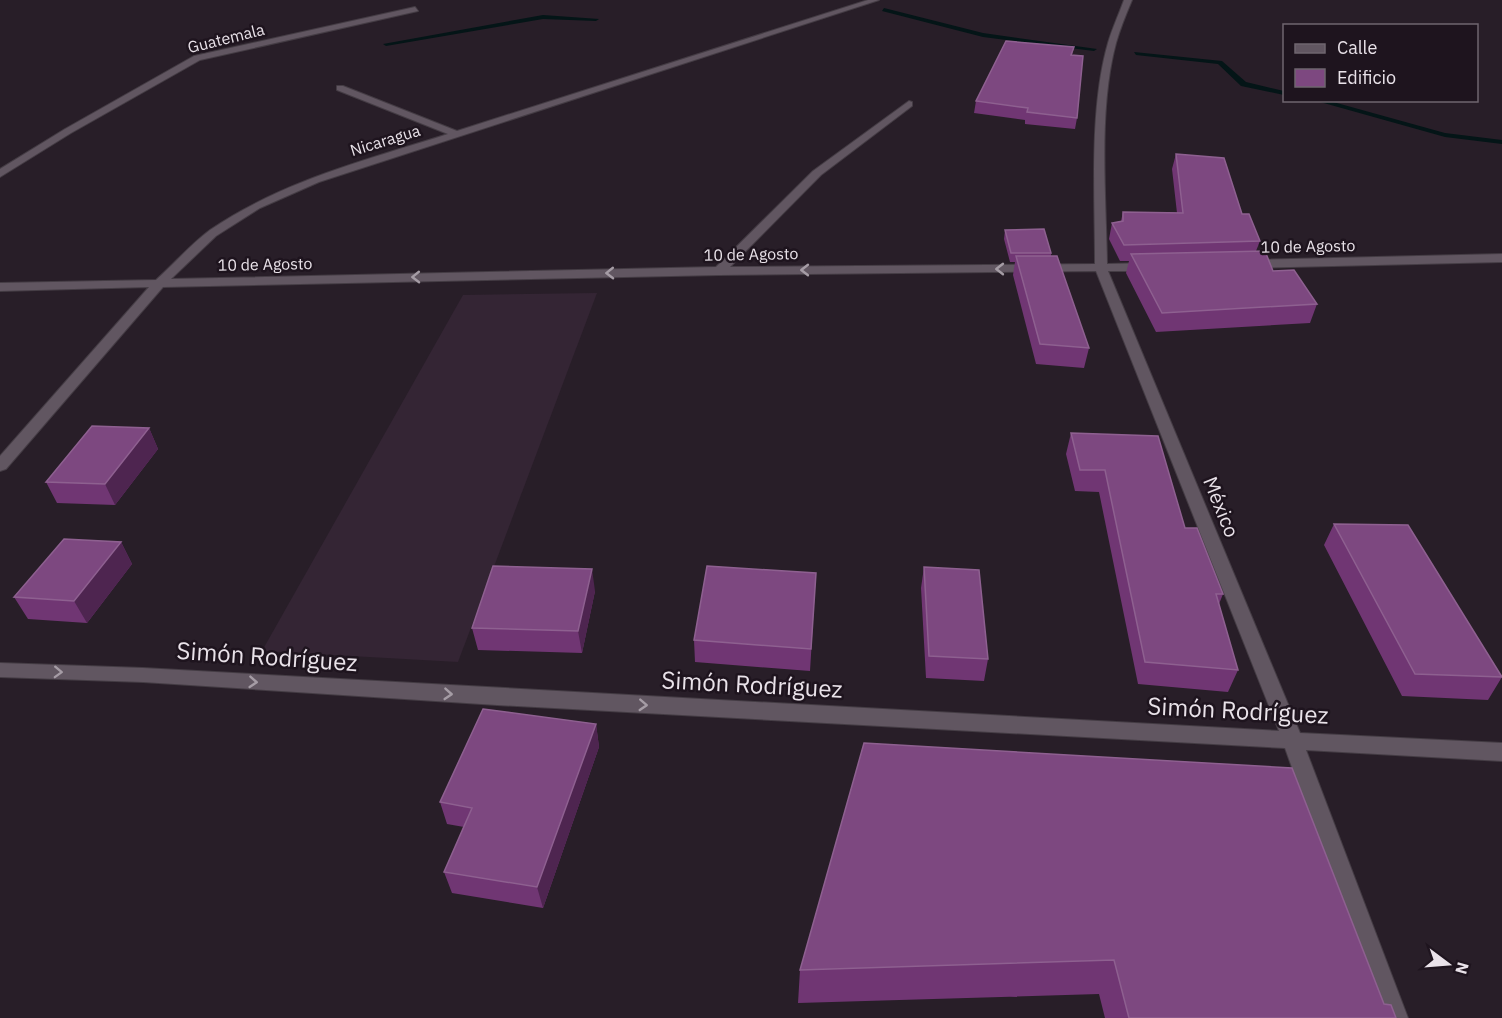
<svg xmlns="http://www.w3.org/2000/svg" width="1502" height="1018" viewBox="0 0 1502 1018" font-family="'IBM Plex Sans',sans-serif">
	<rect width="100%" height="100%" fill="#281e28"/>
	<path fill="#342534" d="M 597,293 L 458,662 L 262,651 L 463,295 Z"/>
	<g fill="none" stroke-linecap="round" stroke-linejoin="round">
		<path fill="#041517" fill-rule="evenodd" d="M 884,8 L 983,33 L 1097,49 L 1094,51 L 983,37 L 882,11 Z
			M 543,15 L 599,19 L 596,21 L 543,19 L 386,46 L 383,44 Z
			M 1134,52 L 1222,61 L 1246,82 L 1284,91 L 1284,95 L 1241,86 L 1218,64 L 1136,55 Z
			M 1313,100 L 1326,100 L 1445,133 L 1502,140 L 1502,144 L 1445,137 Z"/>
		<g stroke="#443c44" stroke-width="2">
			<path id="minor" d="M 868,0 L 879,0 L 319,182 L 260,208 L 216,236 L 171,279 L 716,267 L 813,171 L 909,101 L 912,102 L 912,106 L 821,175 L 730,267 L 1095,264 C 1095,195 1089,109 1108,43 C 1112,29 1119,14 1124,0 L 1132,0 C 1126,14 1120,29 1116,43 C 1098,110 1106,195 1107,264 L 1148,263 L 1154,267 L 1148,271 L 1108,271 L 1300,733 L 1502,743 L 1502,761 L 1306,750 L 1408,1018 L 1382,1018 L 1285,748 L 497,705 L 143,682 L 0,677 L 0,663 L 143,668 L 1279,731 L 1096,271 L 719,275 L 163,287 L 6,469 L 0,471 L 0,456 L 149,287 L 0,291 L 0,283 L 156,280 C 174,264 191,244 210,230 C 282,181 366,160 448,134 L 337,90 L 337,86 L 343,86 L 457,131 Z
				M 415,7 L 418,11 L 200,60 L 71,133 L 0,177 L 0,169 L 65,129 L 194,56 Z
				M 1502,254 L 1502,262 L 1249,268 L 1243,264 L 1249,260 Z"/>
		</g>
		<use href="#minor" fill="#615661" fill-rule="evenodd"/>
	</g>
	<path fill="#703673" d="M 1074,47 L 1072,55 L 1077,118 L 1075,129 L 1025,124 L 1025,120 L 974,113 L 976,101 Z
		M 1176,154 L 1242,214 L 1260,241 L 1256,251 L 1273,271 L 1317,304 L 1310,323 L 1156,332 L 1126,273 L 1129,261 L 1120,261 L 1109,239 L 1112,223 L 1121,221 L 1123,212 L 1177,213 L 1172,169 Z
		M 1005,230 L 1051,253 L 1051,256 L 1089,348 L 1084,368 L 1036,364 L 1013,275 L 1015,262 L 1010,262 L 1004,239 Z
		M 149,428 L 158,449 L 115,505 L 57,503 L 46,482 Z
		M 1071,433 L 1185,528 L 1223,594 L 1219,604 L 1238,670 L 1228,692 L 1138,684 L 1099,492 L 1075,491 L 1066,454 Z
		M 1334,524 L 1502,677 L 1488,700 L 1402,696 L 1324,545 Z
		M 121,542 L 132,564 L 87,623 L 28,619 L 14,597 Z
		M 924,567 L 988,659 L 984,681 L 926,678 L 921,588 Z
		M 816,573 L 810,671 L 695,662 L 694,640 Z
		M 595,591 L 582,653 L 478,650 L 472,628 Z
		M 596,724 L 599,747 L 543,908 L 452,893 L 444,872 L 464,827 L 447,824 L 440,802 Z
		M 864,743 L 1384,1004 L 1396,1018 L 1105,1018 L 1099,994 L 798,1003 L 800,970 Z"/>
	<path fill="#4e2550" d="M 149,428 L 158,449 L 115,505 L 105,484 Z
		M 121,542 L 132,564 L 87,623 L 74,601 Z
		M 592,569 L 595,591 L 582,653 L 578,631 Z
		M 596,724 L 599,747 L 543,908 L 537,887 Z"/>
	<path fill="#7d4880" stroke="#8e6090" stroke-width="1.5" d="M 1006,41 L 1074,47 L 1071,55 L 1083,56 L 1077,118 L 1027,112 L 1028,108 L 976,101 Z
		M 1176,154 L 1224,158 L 1242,214 L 1249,214 L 1260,241 L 1124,245 L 1112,223 L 1123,221 L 1123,212 L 1183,213 Z
		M 1044,229 L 1051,253 L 1011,253 L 1005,230 Z
		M 1265,251 L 1273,271 L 1294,270 L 1317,304 L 1162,313 L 1131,254 Z
		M 1016,256 L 1057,256 L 1089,348 L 1040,344 Z
		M 92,426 L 149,428 L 105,484 L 46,482 Z
		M 1071,433 L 1158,436 L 1185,528 L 1197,528 L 1223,594 L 1216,594 L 1238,670 L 1145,662 L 1105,470 L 1080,470 Z
		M 1334,524 L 1408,525 L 1502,677 L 1415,674 Z
		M 64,539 L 121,542 L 74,601 L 14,597 Z
		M 493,566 L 592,569 L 578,631 L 472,628 Z
		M 707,566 L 816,573 L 811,649 L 694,640 Z
		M 924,567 L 979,570 L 988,659 L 929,656 Z
		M 483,709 L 596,724 L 537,887 L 444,872 L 472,808 L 440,802 Z
		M 864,743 L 1292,768 L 1384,1004 L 1391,1005 L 1396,1018 L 1129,1018 L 1114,960 L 800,970 Z"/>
	<defs><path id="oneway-chevron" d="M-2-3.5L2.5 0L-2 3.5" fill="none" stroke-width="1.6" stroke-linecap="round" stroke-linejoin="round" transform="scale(1.5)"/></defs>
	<g stroke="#a59ca5">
		<use href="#oneway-chevron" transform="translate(1000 269) rotate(180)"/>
		<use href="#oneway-chevron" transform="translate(805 270) rotate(180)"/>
		<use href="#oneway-chevron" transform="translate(610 273) rotate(179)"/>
		<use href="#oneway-chevron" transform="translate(416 277) rotate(179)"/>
		<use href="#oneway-chevron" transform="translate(58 672) rotate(2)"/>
		<use href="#oneway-chevron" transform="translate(253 682) rotate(4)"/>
		<use href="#oneway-chevron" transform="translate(448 694) rotate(4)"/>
		<use href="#oneway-chevron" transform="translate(643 705) rotate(3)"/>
	</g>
	<g text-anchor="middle" stroke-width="5" stroke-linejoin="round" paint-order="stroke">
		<g font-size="16" fill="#e9e2e9" stroke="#1e141e">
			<text transform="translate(226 38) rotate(-14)" y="6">Guatemala</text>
			<text transform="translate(385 140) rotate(-17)" y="6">Nicaragua</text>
			<text transform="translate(1308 246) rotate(-1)" y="6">10 de Agosto</text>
			<text transform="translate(751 254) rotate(-1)" y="6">10 de Agosto</text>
			<text transform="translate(265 264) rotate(-1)" y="6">10 de Agosto</text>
		</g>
		<g font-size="20" fill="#e9e2e9" stroke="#1e141e">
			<text transform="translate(1221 507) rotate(68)" y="7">México</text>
		</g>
		<g font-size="24" fill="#e9e2e9" stroke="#1e141e">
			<text transform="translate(267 657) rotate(4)" y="8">Simón Rodríguez</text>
			<text transform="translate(752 685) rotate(3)" y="8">Simón Rodríguez</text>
			<text transform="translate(1238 711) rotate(3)" y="8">Simón Rodríguez</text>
		</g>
	</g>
	<rect x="1283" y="24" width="195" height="78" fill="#1e141e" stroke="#6f666f" stroke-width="1.5"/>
	<rect x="1295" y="44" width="30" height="9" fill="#615661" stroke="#6f666f" stroke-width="1.5"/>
	<text x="1337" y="54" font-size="18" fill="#e9e2e9">Calle</text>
	<rect x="1295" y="69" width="30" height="18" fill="#7d4880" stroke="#6f666f" stroke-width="1.5"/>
	<text x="1337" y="84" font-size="18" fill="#e9e2e9">Edificio</text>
	<g transform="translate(1448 964) rotate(106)" stroke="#1e141e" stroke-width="4.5" paint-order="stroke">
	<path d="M0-4.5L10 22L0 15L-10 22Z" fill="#e9e2e9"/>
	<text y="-9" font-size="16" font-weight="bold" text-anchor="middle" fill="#e9e2e9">N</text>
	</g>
</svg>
